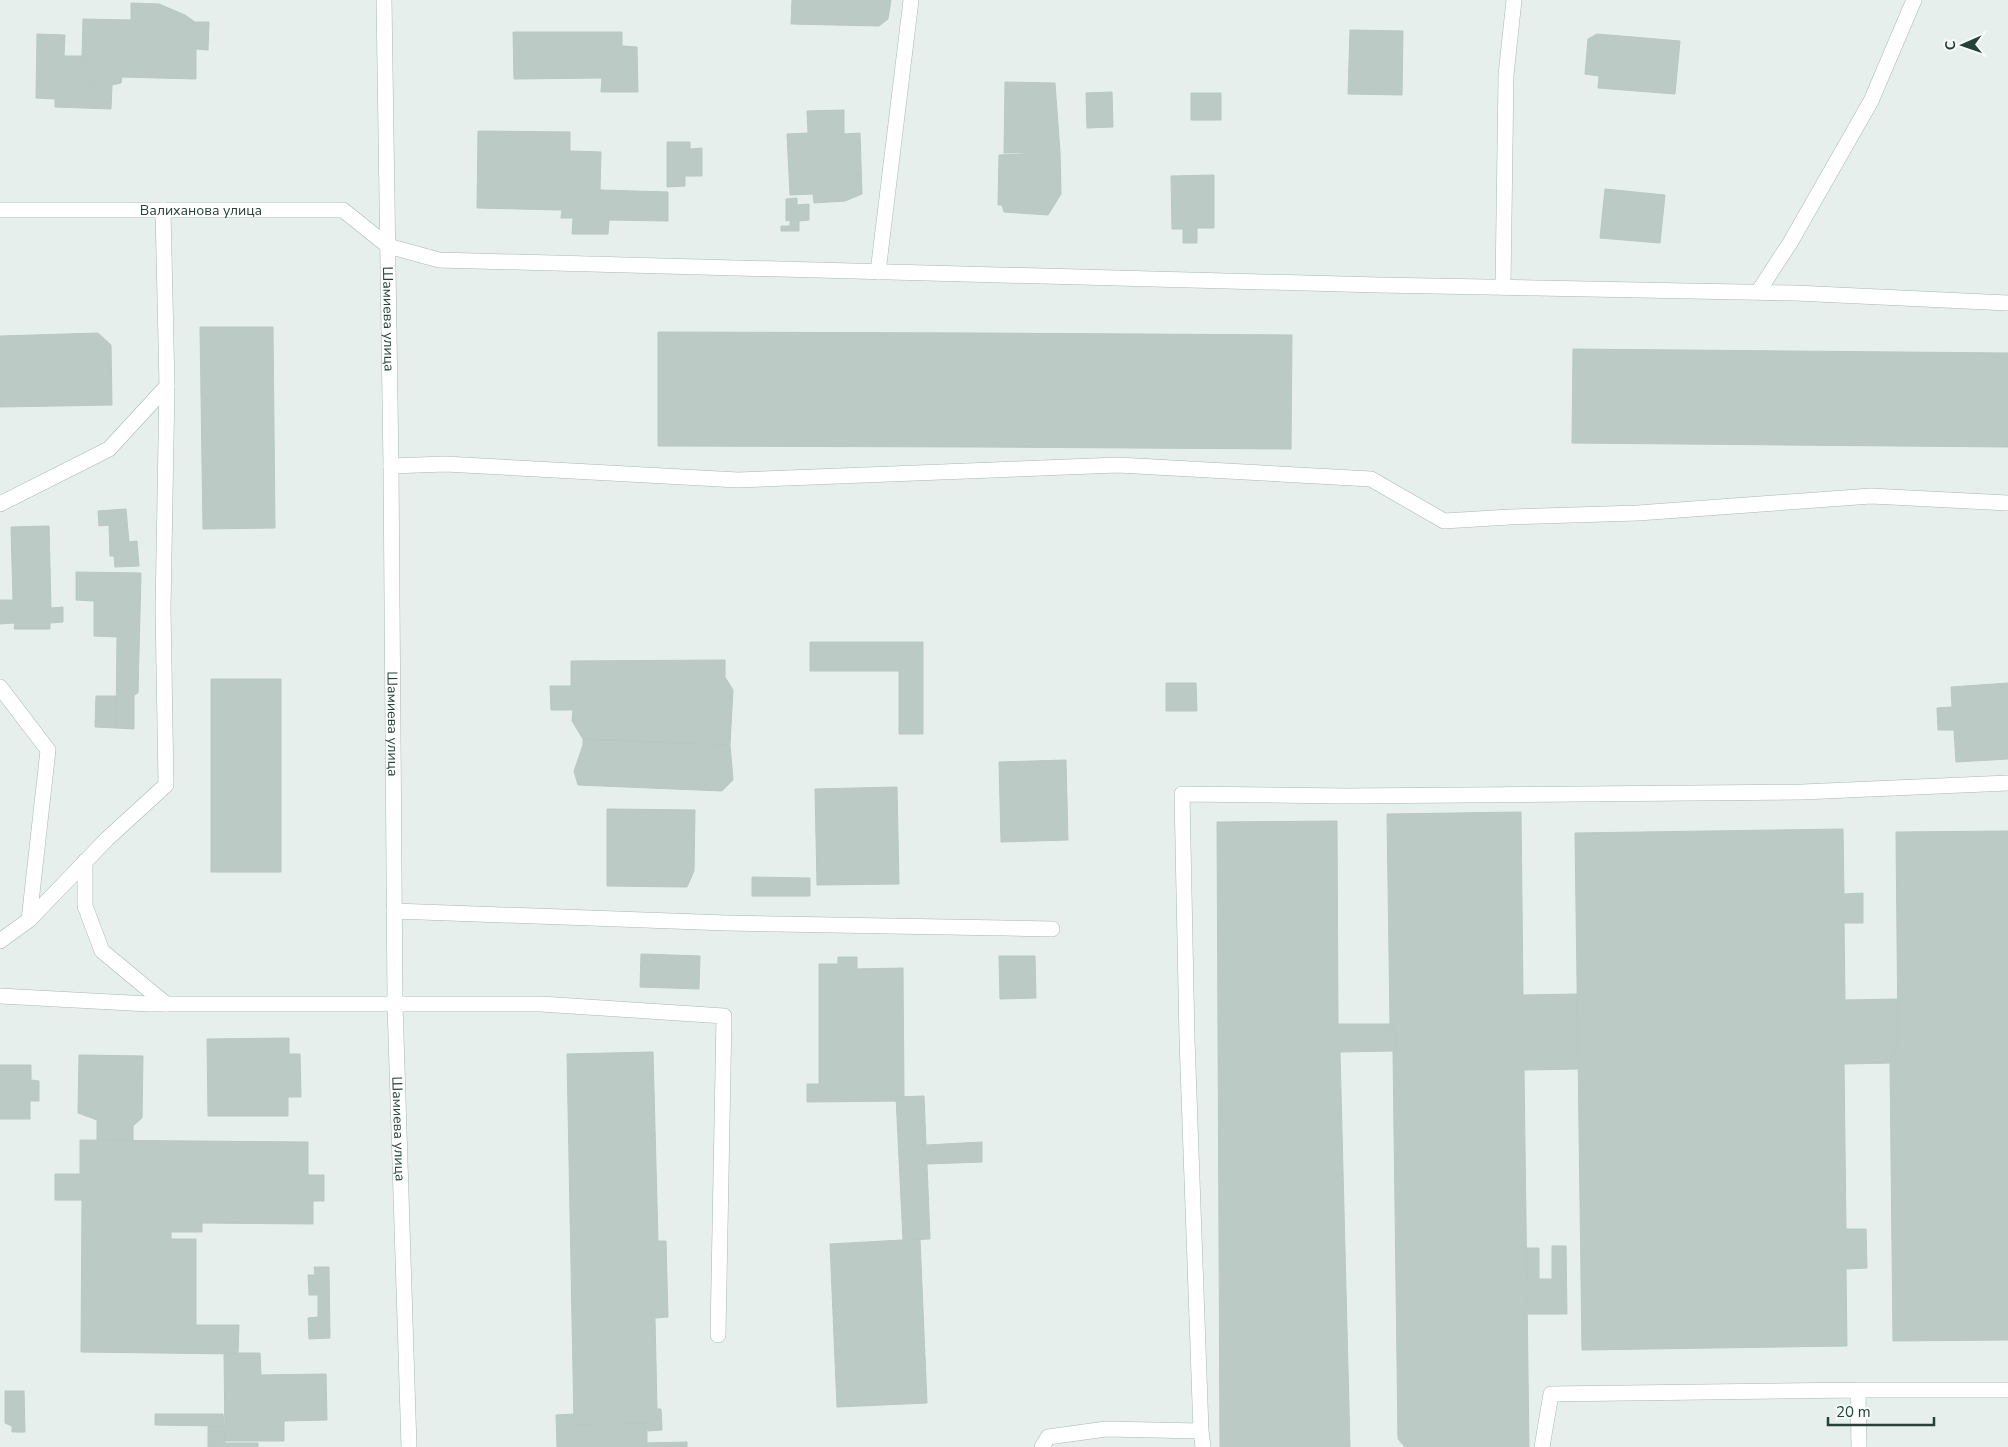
<svg xmlns="http://www.w3.org/2000/svg" width="2008" height="1447" viewBox="0 0 2008 1447" font-family="'Nunito Sans',sans-serif">
	<rect width="100%" height="100%" fill="#e6efeb"/>
	<path fill="#bbcac4" stroke="#b8c9c2" d="M 792,0 L 891,0 L 888,19 L 879,26 L 791,24 Z
		M 131,3 L 159,4 L 185,15 L 195,22 L 209,22 L 208,50 L 196,49 L 196,79 L 122,77 L 121,83 L 112,85 L 88,85 L 88,59 L 82,56 L 83,19 L 131,20 Z
		M 1350,30 L 1403,31 L 1402,95 L 1348,94 Z
		M 513,32 L 622,32 L 622,46 L 637,47 L 638,92 L 601,92 L 602,78 L 514,79 Z
		M 37,34 L 65,35 L 64,56 L 82,56 L 88,59 L 88,85 L 112,85 L 111,109 L 55,107 L 55,99 L 36,98 Z
		M 1597,34 L 1680,41 L 1675,94 L 1598,88 L 1599,76 L 1585,74 L 1588,39 Z
		M 1005,82 L 1055,83 L 1060,152 L 1004,153 Z
		M 1112,92 L 1113,127 L 1087,128 L 1086,93 Z
		M 1191,93 L 1221,93 L 1221,120 L 1191,120 Z
		M 844,110 L 844,134 L 860,133 L 862,194 L 845,201 L 814,203 L 813,194 L 790,195 L 787,134 L 808,133 L 807,111 Z
		M 478,131 L 570,132 L 570,151 L 601,152 L 600,190 L 668,192 L 668,221 L 609,220 L 608,234 L 572,234 L 573,218 L 561,218 L 562,210 L 477,208 Z
		M 667,142 L 690,142 L 690,149 L 702,148 L 702,176 L 685,176 L 685,186 L 667,187 Z
		M 1060,152 L 1061,194 L 1048,215 L 1004,212 L 1002,205 L 998,205 L 999,155 Z
		M 1214,175 L 1214,228 L 1197,228 L 1197,243 L 1183,243 L 1183,229 L 1172,229 L 1171,176 Z
		M 1605,189 L 1665,195 L 1660,243 L 1600,238 Z
		M 797,198 L 797,205 L 809,204 L 809,220 L 799,221 L 799,231 L 781,231 L 781,226 L 790,226 L 790,220 L 786,221 L 786,199 Z
		M 200,327 L 273,327 L 275,528 L 203,529 Z
		M 658,332 L 978,333 L 978,447 L 658,446 Z
		M 98,333 L 111,345 L 112,405 L 0,407 L 0,336 Z
		M 978,333 L 1292,335 L 1291,449 L 978,447 Z
		M 1573,349 L 2008,353 L 2008,447 L 1572,443 Z
		M 126,509 L 129,542 L 137,541 L 139,566 L 115,567 L 114,556 L 110,556 L 109,525 L 99,526 L 98,511 Z
		M 49,526 L 51,608 L 63,607 L 63,622 L 50,623 L 50,629 L 14,629 L 15,623 L 0,624 L 0,600 L 13,600 L 11,527 Z
		M 76,572 L 141,573 L 138,693 L 134,695 L 134,729 L 116,728 L 117,637 L 94,636 L 94,601 L 76,600 Z
		M 810,642 L 923,642 L 923,734 L 899,734 L 899,671 L 810,671 Z
		M 725,660 L 725,677 L 733,690 L 730,745 L 583,739 L 572,721 L 573,710 L 551,710 L 550,686 L 571,686 L 571,661 Z
		M 211,679 L 281,679 L 281,872 L 211,872 Z
		M 1166,683 L 1196,683 L 1197,711 L 1166,711 Z
		M 2008,683 L 2008,759 L 1956,762 L 1954,730 L 1938,730 L 1937,708 L 1952,707 L 1951,687 Z
		M 96,696 L 116,696 L 116,728 L 95,727 Z
		M 583,739 L 730,745 L 733,780 L 722,791 L 578,785 L 574,771 L 583,745 Z
		M 1066,760 L 1068,840 L 1001,842 L 999,762 Z
		M 897,787 L 899,884 L 817,885 L 815,789 Z
		M 607,809 L 695,810 L 694,871 L 687,887 L 607,886 Z
		M 1521,812 L 1523,995 L 1577,994 L 1578,1069 L 1524,1070 L 1529,1447 L 1405,1447 L 1398,1439 L 1393,1051 L 1397,1038 L 1390,1024 L 1387,814 Z
		M 1337,821 L 1338,1024 L 1390,1024 L 1397,1038 L 1393,1051 L 1340,1052 L 1350,1447 L 1220,1447 L 1217,822 Z
		M 1843,829 L 1844,894 L 1863,893 L 1863,923 L 1844,923 L 1845,1000 L 1898,999 L 1898,1039 L 1890,1063 L 1844,1064 L 1846,1229 L 1866,1229 L 1867,1268 L 1846,1269 L 1847,1346 L 1582,1350 L 1575,833 Z
		M 2008,831 L 2008,1340 L 1893,1341 L 1890,1063 L 1898,1039 L 1896,832 Z
		M 752,877 L 810,878 L 810,896 L 752,896 Z
		M 641,954 L 700,956 L 699,989 L 640,987 Z
		M 999,956 L 1035,956 L 1036,998 L 1000,999 Z
		M 838,957 L 857,957 L 857,969 L 903,968 L 904,1097 L 896,1097 L 897,1101 L 807,1102 L 807,1084 L 819,1084 L 819,964 L 838,964 Z
		M 289,1038 L 289,1054 L 300,1054 L 301,1097 L 288,1097 L 288,1116 L 208,1116 L 207,1039 Z
		M 653,1052 L 658,1241 L 666,1241 L 668,1317 L 655,1318 L 657,1409 L 661,1409 L 662,1430 L 648,1431 L 647,1423 L 574,1425 L 567,1054 Z
		M 79,1055 L 143,1056 L 142,1118 L 133,1126 L 133,1140 L 97,1140 L 97,1120 L 78,1113 Z
		M 0,1065 L 31,1065 L 31,1080 L 39,1081 L 39,1101 L 30,1101 L 30,1119 L 0,1119 Z
		M 924,1096 L 926,1145 L 982,1142 L 982,1162 L 927,1164 L 930,1239 L 903,1240 L 896,1097 Z
		M 80,1140 L 308,1142 L 308,1175 L 324,1175 L 324,1201 L 313,1201 L 313,1224 L 202,1223 L 202,1232 L 171,1232 L 171,1239 L 196,1239 L 196,1325 L 239,1325 L 238,1354 L 81,1352 L 82,1200 L 55,1200 L 55,1174 L 80,1174 Z
		M 920,1239 L 927,1403 L 837,1407 L 830,1244 Z
		M 1552,1246 L 1566,1246 L 1567,1314 L 1528,1314 L 1526,1248 L 1539,1248 L 1539,1279 L 1552,1279 Z
		M 314,1267 L 329,1267 L 330,1338 L 309,1339 L 308,1318 L 318,1317 L 318,1295 L 309,1295 L 308,1275 L 315,1275 Z
		M 224,1353 L 260,1353 L 261,1375 L 326,1374 L 327,1420 L 284,1421 L 284,1441 L 225,1441 Z
		M 5,1391 L 24,1391 L 25,1432 L 12,1432 L 12,1426 L 5,1423 Z
		M 155,1414 L 223,1414 L 224,1426 L 155,1425 Z
		M 574,1414 L 574,1425 L 647,1423 L 647,1443 L 687,1442 L 687,1447 L 557,1447 L 556,1415 Z
		M 208,1426 L 224,1426 L 225,1443 L 258,1443 L 258,1447 L 208,1447 Z"/>
	<g fill="none" stroke-linecap="round" stroke-linejoin="round">
		<g stroke="#a8b8b2" stroke-width="16">
			<path id="service" d="M 388,246 L 439,260 L 1379,285 L 1795,293 L 2008,303
				M 1758,292 L 1790,243 L 1871,101 L 1914,0
				M 391,466 L 445,464 L 738,480 L 1118,465 L 1371,479 L 1444,521 L 1510,517 L 1638,513 L 1871,496 L 2008,503
				M 0,687 L 48,750 L 29,920 L 0,941
				M 85,861 L 85,906 L 102,951 L 166,1004
				M 394,911 L 727,923 L 1052,929
				M 29,920 L 107,839 L 166,785 L 163,609 L 167,386
				M 395,1004 L 541,1004 L 724,1016 L 718,1335
				M 1201,1431 L 1203,1447
				M 1042,1447 L 1048,1437 L 1106,1429 L 1201,1431 L 1187,1039 L 1182,794 L 1346,796 L 1802,792 L 2008,783
				M 1542,1447 L 1551,1394 L 1858,1390
				M 1859,1447 L 1858,1390 L 2008,1390"/>
		</g>
		<g stroke="#a8b8b2" stroke-width="16">
			<g id="minor">
				<path id="s1" d="M 384,0 L 391,466 L 395,1004 L 409,1447"/>
				<path id="s2" d="M 0,210 L 343,210 L 388,246"/>
				<path d="M 878,272 L 911,0"/>
				<path d="M 1503,287 L 1506,75 L 1514,0"/>
				<path d="M 0,504 L 109,449 L 167,386 L 163,210"/>
				<path d="M 0,996 L 149,1004 L 395,1004"/>
			</g>
		</g>
		<use href="#service" stroke="#fff" stroke-width="15"/>
		<use href="#minor" stroke="#fff" stroke-width="15"/>
	</g>
	<g text-anchor="middle" stroke-width="5" stroke-linejoin="round" paint-order="stroke">
		<g font-size="14" fill="#24423a" stroke="#f7fbf9">
			<text dy="5" stroke="none"><textPath href="#s2" startOffset="201">Валиханова улица</textPath></text>
			<text dy="5" stroke="none"><textPath href="#s1" startOffset="319">Шамиева улица</textPath></text>
			<text dy="5" stroke="none"><textPath href="#s1" startOffset="724">Шамиева улица</textPath></text>
			<text dy="5" stroke="none"><textPath href="#s1" startOffset="1129">Шамиева улица</textPath></text>
		</g>
	</g>
	<g transform="translate(1963 45) rotate(268)" stroke="#f7fbf9" stroke-width="4" paint-order="stroke">
	<path d="M0-4L9 19L0 12L-9 19Z" fill="#24423a"/>
	<text y="-8" font-size="14" font-weight="bold" text-anchor="middle" fill="#24423a">С</text>
	</g>
	<path d="M1828 1417v8h106v-8" fill="none" stroke="#24423a" stroke-width="2.5"/>
	<text x="1836" y="1417" font-size="15" fill="#24423a" stroke="#f7fbf9" stroke-width="4" paint-order="stroke">20 m</text>
</svg>
